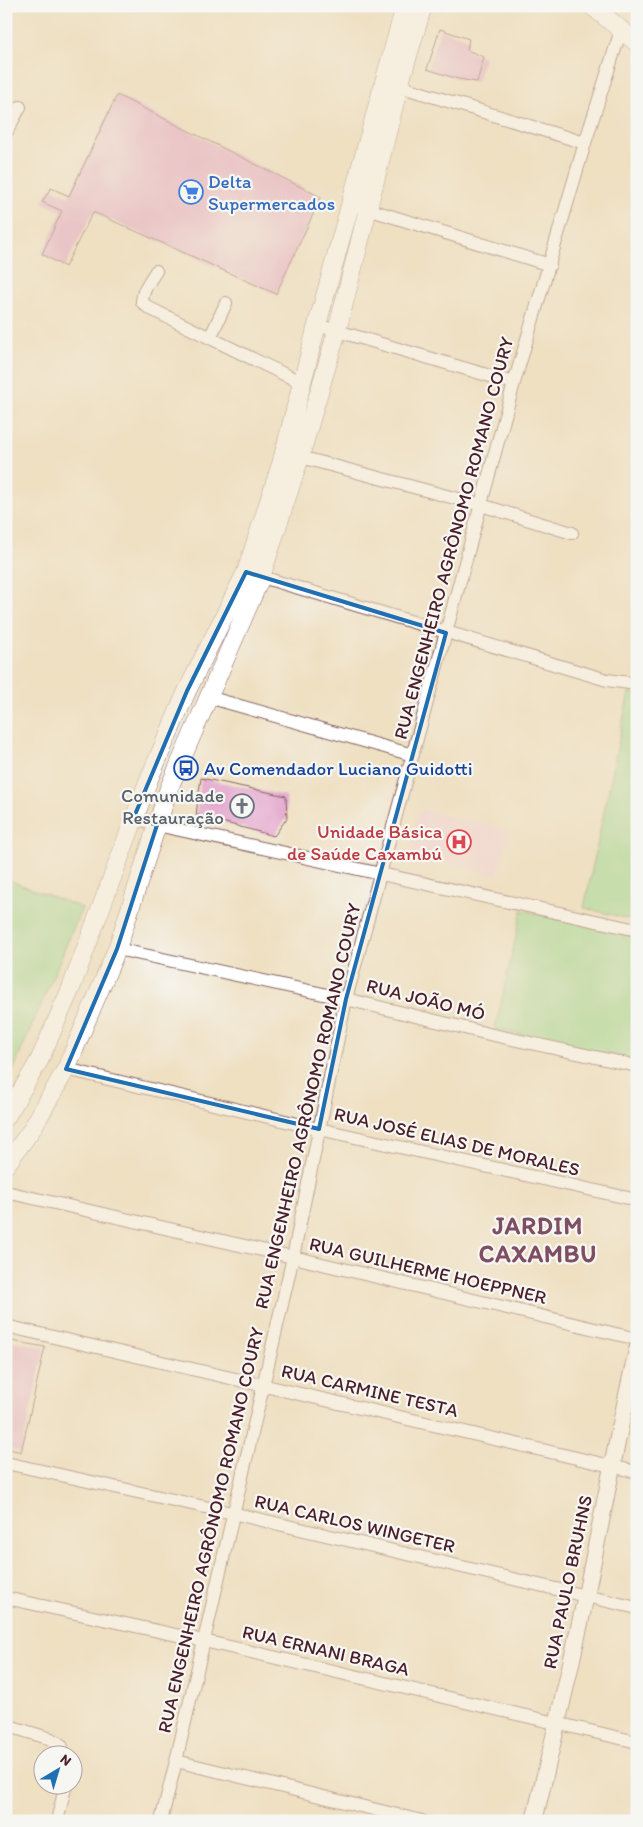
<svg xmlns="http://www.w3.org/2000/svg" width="643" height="1827" viewBox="0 0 643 1827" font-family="Itim,sans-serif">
	<rect width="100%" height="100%" fill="#f6f6f2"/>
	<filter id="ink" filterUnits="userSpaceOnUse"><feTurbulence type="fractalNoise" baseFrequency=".02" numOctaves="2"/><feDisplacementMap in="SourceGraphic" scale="10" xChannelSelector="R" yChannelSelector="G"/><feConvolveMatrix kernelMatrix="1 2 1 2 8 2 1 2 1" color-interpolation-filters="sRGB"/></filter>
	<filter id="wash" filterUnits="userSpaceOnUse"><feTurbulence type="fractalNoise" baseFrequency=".0096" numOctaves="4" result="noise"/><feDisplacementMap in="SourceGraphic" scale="20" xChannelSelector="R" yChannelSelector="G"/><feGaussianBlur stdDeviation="1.12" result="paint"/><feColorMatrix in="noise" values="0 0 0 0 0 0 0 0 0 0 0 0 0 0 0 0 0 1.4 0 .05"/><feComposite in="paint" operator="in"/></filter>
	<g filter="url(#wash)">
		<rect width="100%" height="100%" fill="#efe0c2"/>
		<path fill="#f4cfdd" d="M 419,809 L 509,831 L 498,875 L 408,854 Z"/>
		<path fill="#99d990" stroke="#727c5e" d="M 629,692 L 637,694 L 637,921 L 584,908 Z
			M 6,879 L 82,908 L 6,1087 Z
			M 522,910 L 637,937 L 637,1061 L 495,1029 Z"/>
		<g id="blocks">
			<path fill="#e4a4cc" d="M 440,29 L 469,39 L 467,50 L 484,57 L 477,82 L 458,79 L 427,69 Z
				M 117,95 L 321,197 L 276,294 L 93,212 L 65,267 L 42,254 L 62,211 L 42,202 L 51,188 L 69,196 Z
				M 201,778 L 286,796 L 287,818 L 274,836 L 196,815 Z
				M 6,1340 L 45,1347 L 21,1452 L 6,1448 Z"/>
		</g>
	</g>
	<g filter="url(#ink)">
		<use href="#blocks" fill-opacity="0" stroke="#846360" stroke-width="1"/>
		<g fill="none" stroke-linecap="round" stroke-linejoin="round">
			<g stroke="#846360" stroke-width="14">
				<path id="minor" d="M 399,86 L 585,143
					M 6,133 L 20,107
					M 361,207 L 550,265
					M 156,271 C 150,281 142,290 142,302 L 149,308 L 302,383
					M 317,325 L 514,383
					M 210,338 L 226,303
					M 300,457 L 481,505 L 572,533
					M 255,575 L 607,680 L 637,684
					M 208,697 L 413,755
					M 134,817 L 157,825 L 637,930
					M 117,949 L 346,999 L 489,1034 L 637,1066
					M 66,1069 L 319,1129 L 637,1200
					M 6,1192 L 293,1257 L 637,1339
					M 6,1326 L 637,1472
					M 6,1463 L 232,1513 L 637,1608
					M 6,1598 L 204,1641 L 637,1742
					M 6,1725 L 51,1739 L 61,1745 L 65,1754
					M 176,1761 L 422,1821
					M 57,1821 L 66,1784
					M 161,1821 L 176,1761 L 293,1257 L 346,999 L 514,383 L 585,143 L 621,30"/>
			</g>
			<g stroke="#846360" stroke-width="18">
				<path id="tertiary" d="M 534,1821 C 552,1746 570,1671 586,1595 C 603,1514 618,1432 637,1350"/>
			</g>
			<g stroke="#846360" stroke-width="19">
				<path id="secondary" d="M 592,6 L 637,43
					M 6,1117 L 39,1061 L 71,988 L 149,779 L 187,691 L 246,572 L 281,464 L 317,325 L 405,6
					M 6,1165 L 32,1129 L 66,1069 L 117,949 L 169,788 L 261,577 L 300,457 L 337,331 L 399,86 L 423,6"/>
			</g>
			<use href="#minor" stroke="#fff" stroke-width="12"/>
			<use href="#tertiary" stroke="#fff" stroke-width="16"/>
			<use href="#secondary" stroke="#fff" stroke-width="18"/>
		</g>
	</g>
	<path d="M0 0H643V1827H0ZM 246,572 L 446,633 L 346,999 L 319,1129 L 66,1069 L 117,949 L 157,825 L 134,817 L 187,691 Z" fill="#efe0c2" fill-opacity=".55" fill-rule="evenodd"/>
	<path fill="none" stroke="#1f6fb2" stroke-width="4" stroke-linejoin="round" d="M 246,572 L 446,633 L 346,999 L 319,1129 L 66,1069 L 117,949 L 157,825 L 134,817 L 187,691 Z"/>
	<defs>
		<g id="supermarket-ring" transform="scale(1.25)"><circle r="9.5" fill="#f6f6f2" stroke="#3f7fe0" stroke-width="1.5"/><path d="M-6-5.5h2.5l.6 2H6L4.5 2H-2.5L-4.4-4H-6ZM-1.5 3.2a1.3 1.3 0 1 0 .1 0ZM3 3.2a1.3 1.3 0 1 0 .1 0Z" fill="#3f7fe0"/></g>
		<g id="bus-ring" transform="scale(1.25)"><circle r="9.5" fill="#f6f6f2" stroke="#1a4fb4" stroke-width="1.5"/><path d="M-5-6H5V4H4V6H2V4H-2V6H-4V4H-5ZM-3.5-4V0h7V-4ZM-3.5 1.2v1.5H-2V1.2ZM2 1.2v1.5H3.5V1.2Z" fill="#1a4fb4"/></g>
		<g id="church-ring" transform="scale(1.25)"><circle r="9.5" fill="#f6f6f2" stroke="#6b7280" stroke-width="1.5"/><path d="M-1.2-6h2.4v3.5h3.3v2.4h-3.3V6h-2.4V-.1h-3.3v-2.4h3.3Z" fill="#6b7280"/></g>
		<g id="hospital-ring" transform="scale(1.25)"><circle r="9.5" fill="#f6f6f2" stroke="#e0444e" stroke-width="1.5"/><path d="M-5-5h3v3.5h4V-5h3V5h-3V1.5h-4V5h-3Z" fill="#e0444e"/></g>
	</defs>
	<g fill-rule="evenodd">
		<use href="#supermarket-ring" x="191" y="192"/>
		<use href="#bus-ring" x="186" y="768"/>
		<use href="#church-ring" x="242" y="806"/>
		<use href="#hospital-ring" x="459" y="842"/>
	</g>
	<g text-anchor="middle" stroke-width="4.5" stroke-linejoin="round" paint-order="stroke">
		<g font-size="19" fill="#366cbe" stroke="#f6f6f2" text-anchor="start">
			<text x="208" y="188">Delta<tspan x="208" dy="22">Supermercados</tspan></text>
		</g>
		<g font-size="19" fill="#4a1f2b" stroke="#f6f6f2">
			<text transform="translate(453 538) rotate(-75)" y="7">RUA ENGENHEIRO AGRÔNOMO ROMANO COURY</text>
			<text transform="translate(426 999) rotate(14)" y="7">RUA JOÃO MÓ</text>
			<text transform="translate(307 1106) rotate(-77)" y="7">RUA ENGENHEIRO AGRÔNOMO ROMANO COURY</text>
			<text transform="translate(457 1141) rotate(13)" y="7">RUA JOSÉ ELIAS DE MORALES</text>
			<text transform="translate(428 1270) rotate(13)" y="7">RUA GUILHERME HOEPPNER</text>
			<text transform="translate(370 1390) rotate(13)" y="7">RUA CARMINE TESTA</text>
			<text transform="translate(355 1523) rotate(13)" y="7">RUA CARLOS WINGETER</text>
			<text transform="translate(210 1530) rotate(-77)" y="7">RUA ENGENHEIRO AGRÔNOMO ROMANO COURY</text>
			<text transform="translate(567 1582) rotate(-78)" y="7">RUA PAULO BRUHNS</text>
			<text transform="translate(326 1650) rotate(13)" y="7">RUA ERNANI BRAGA</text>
		</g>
		<g font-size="19" fill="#164399" stroke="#f6f6f2" text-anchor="start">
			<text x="204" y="775">Av Comendador Luciano Guidotti</text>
		</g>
		<g font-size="19" fill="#5b616d" stroke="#f6f6f2" text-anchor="end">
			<text x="224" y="802">Comunidade<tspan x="224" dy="22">Restauração</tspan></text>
		</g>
		<g font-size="19" fill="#be3a42" stroke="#f6f6f2" text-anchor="end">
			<text x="442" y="838">Unidade Básica<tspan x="442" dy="22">de Saúde Caxambú</tspan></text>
		</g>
		<g font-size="24" font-weight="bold" letter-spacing="1" fill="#804e63" stroke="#f6f6f2">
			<text x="538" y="1234">JARDIM<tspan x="538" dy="28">CAXAMBU</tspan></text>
		</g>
	</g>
	<rect width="643" height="1827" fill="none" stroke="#f6f6f2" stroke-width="25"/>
	<g transform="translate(58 1770) rotate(38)"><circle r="24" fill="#f6f6f2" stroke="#b1a0a2"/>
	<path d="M0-4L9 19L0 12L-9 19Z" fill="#1f6fb2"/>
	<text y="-8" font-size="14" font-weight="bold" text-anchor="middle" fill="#4a1f2b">N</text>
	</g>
</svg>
